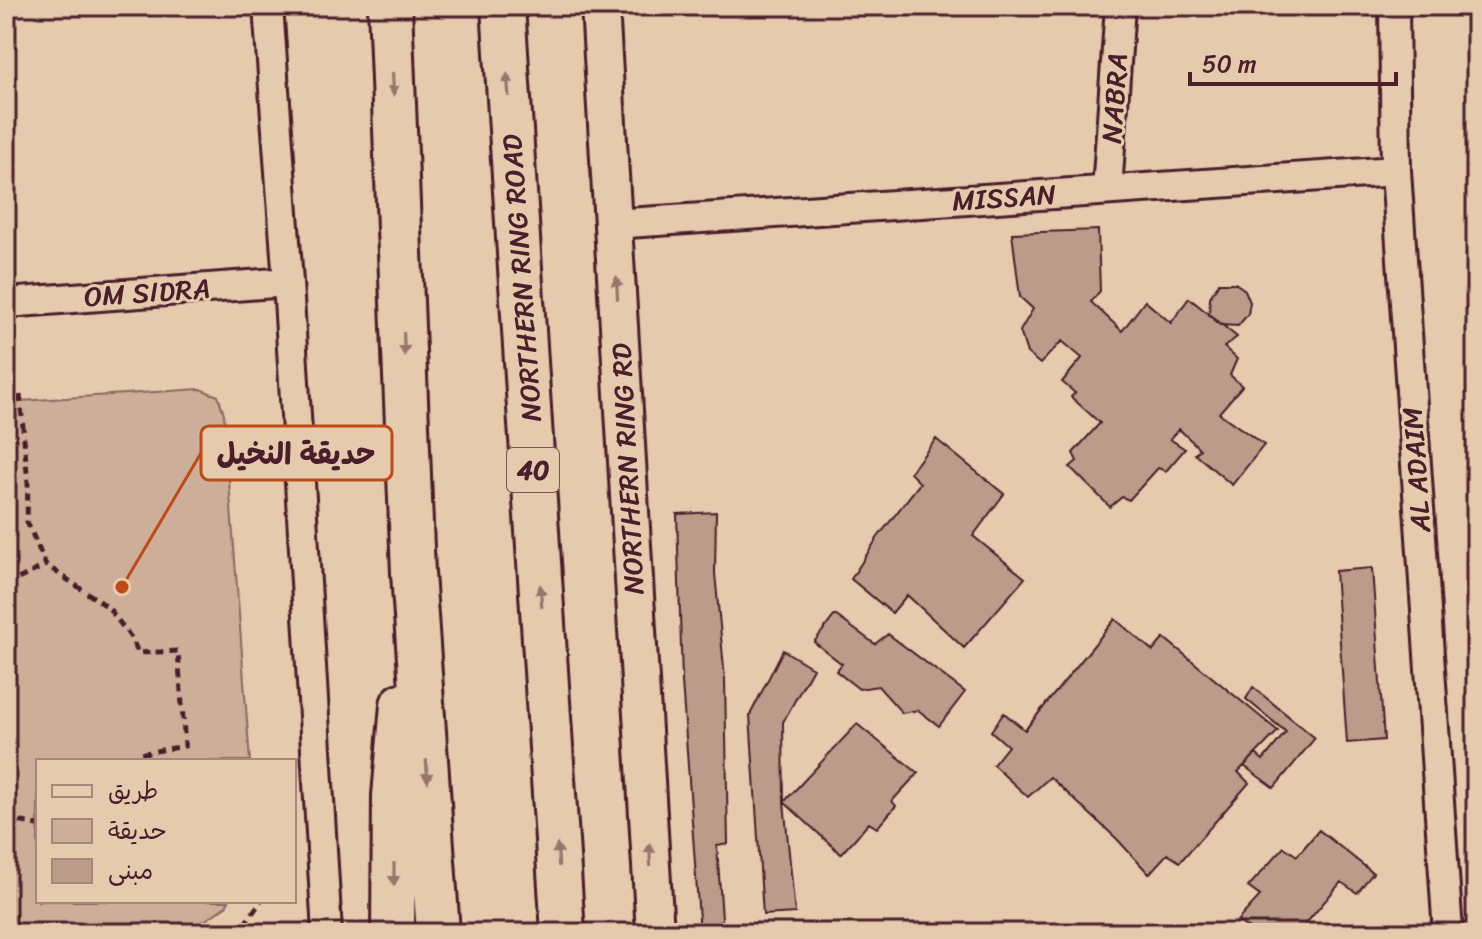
<svg xmlns="http://www.w3.org/2000/svg" width="1482" height="939" viewBox="0 0 1482 939" font-family="Sriracha,'Playpen Sans Arabic',sans-serif">
	<rect width="100%" height="100%" fill="#e6caad"/>
	<filter id="ink" filterUnits="userSpaceOnUse"><feTurbulence type="fractalNoise" baseFrequency=".0125" numOctaves="2"/><feDisplacementMap in="SourceGraphic" scale="16" xChannelSelector="R" yChannelSelector="G"/><feConvolveMatrix kernelMatrix="1 2 1 2 8 2 1 2 1" color-interpolation-filters="sRGB"/></filter>
	<g filter="url(#ink)">
		<path fill="#cdae98" stroke="#8c6662" stroke-width="2" d="M 200,389 L 218,396 L 224,414 L 250,761 L 38,761 L 38,901 L 229,901 L 226,906 L 197,926 L 169,933 L 6,933 L 6,402 Z"/>
		<path fill="#bb9b89" stroke="#4a1f2b" stroke-width="2" d="M 1098,230 L 1100,291 L 1091,302 L 1122,331 L 1145,301 L 1171,323 L 1189,298 L 1237,337 L 1224,347 L 1237,359 L 1230,375 L 1242,386 L 1219,413 L 1264,445 L 1232,485 L 1195,454 L 1200,449 L 1179,429 L 1170,439 L 1185,449 L 1166,471 L 1158,468 L 1129,500 L 1122,497 L 1110,507 L 1070,467 L 1077,461 L 1073,453 L 1100,423 L 1071,397 L 1075,393 L 1062,382 L 1082,358 L 1062,341 L 1040,364 L 1027,353 L 1020,331 L 1033,309 L 1020,297 L 1012,233 Z
			M 1219,283 L 1235,283 L 1245,290 L 1250,302 L 1248,314 L 1238,326 L 1220,325 L 1209,315 L 1210,297 Z
			M 936,439 L 1004,494 L 973,536 L 1025,578 L 964,648 L 907,595 L 892,613 L 851,579 L 878,537 L 920,483 L 910,473 Z
			M 716,512 L 715,573 L 725,679 L 728,844 L 717,846 L 723,933 L 700,933 L 682,682 L 677,514 Z
			M 1372,568 L 1384,740 L 1347,743 L 1335,571 Z
			M 835,615 L 875,644 L 888,634 L 965,692 L 939,726 L 918,710 L 902,713 L 878,686 L 859,689 L 836,671 L 842,664 L 814,642 Z
			M 1115,619 L 1153,651 L 1164,638 L 1278,731 L 1238,772 L 1249,783 L 1180,862 L 1167,854 L 1149,874 L 1117,839 L 1050,777 L 1028,797 L 993,765 L 1008,746 L 991,731 L 1004,713 L 1025,730 Z
			M 783,650 L 813,668 L 783,722 L 784,802 L 795,913 L 763,915 L 750,715 Z
			M 1253,687 L 1315,738 L 1274,788 L 1244,766 L 1256,754 L 1263,760 L 1286,732 L 1246,699 Z
			M 857,724 L 918,773 L 892,801 L 896,806 L 877,828 L 869,823 L 841,854 L 784,802 Z
			M 1319,830 L 1373,873 L 1357,893 L 1341,882 L 1298,933 L 1247,933 L 1251,930 L 1237,921 L 1260,896 L 1248,887 L 1284,847 L 1297,856 Z"/>
		<g fill="none" stroke-linecap="round" stroke-linejoin="round">
			<g stroke="#4a1f2b" stroke-width="34">
				<path id="minor" d="M 268,6 L 288,282 L 327,933
					M 1394,6 L 1396,171 L 1448,933
					M 1107,190 L 1120,6
					M 613,224 L 1396,171
					M 6,303 L 288,282"/>
			</g>
			<g stroke="#4a1f2b" stroke-width="42">
				<path id="major" d="M 600,6 L 655,933"/>
			</g>
			<g stroke="#4a1f2b" stroke-width="48">
				<path id="highway" d="M 390,6 L 413,573 L 438,933
					M 503,6 L 563,933
					M 393,933 L 394,796 L 402,705"/>
			</g>
			<path stroke="#4a1f2b" stroke-width="5" stroke-dasharray="8 6" stroke-linecap="butt" d="M 20,395 L 28,483 L 27,522 L 46,565 L 108,607 L 132,639 L 138,653 L 178,651 L 185,746 L 144,753 L 123,761
				M 6,585 L 46,565
				M 6,819 L 38,825
				M 233,933 L 244,925 L 261,901"/>
			<use href="#minor" stroke="#e6caad" stroke-width="28"/>
			<use href="#major" stroke="#e6caad" stroke-width="36"/>
			<use href="#highway" stroke="#e6caad" stroke-width="42"/>
		</g>
		<defs><path id="oneway-solid" d="M-6-.8H1V-3.2L6.5 0L1 3.2V.8H-6Z" transform="scale(2)"/></defs>
		<g fill="#98746c">
			<use href="#oneway-solid" transform="translate(393 84) rotate(88)"/>
			<use href="#oneway-solid" transform="translate(508 85) rotate(-94)"/>
			<use href="#oneway-solid" transform="translate(617 288) rotate(-93)"/>
			<use href="#oneway-solid" transform="translate(404 344) rotate(88)"/>
			<use href="#oneway-solid" transform="translate(541 596) rotate(-94)"/>
			<use href="#oneway-solid" transform="translate(427 771) rotate(86)"/>
			<use href="#oneway-solid" transform="translate(558 855) rotate(-94)"/>
			<use href="#oneway-solid" transform="translate(650 855) rotate(-93)"/>
			<use href="#oneway-solid" transform="translate(394 874) rotate(90)"/>
		</g>
	</g>
	<g text-anchor="middle" stroke-width="6" stroke-linejoin="round" paint-order="stroke">
		<rect fill="#e6caad" stroke="#795252" stroke-width="2" x="507" y="448" width="52" height="44" rx="6"/>
		<g font-size="26" font-weight="bold" fill="#4a1f2b">
			<text x="533" y="479">40</text>
		</g>
		<g font-size="28" fill="#4a1f2b" stroke="#e6caad">
			<text transform="translate(1114 98) rotate(-86)" y="10">NABRA</text>
			<text transform="translate(1004 197) rotate(-4)" y="10">MISSAN</text>
			<text transform="translate(521 278) rotate(-94)" y="10">NORTHERN RING ROAD</text>
			<text transform="translate(147 292) rotate(-4)" y="10">OM SIDRA</text>
			<text transform="translate(627 469) rotate(-93)" y="10">NORTHERN RING RD</text>
			<text transform="translate(1416 470) rotate(-94)" y="10">AL ADAIM</text>
		</g>
	</g>
	<path fill="none" stroke="#c04a14" stroke-width="3" d="M122 587L201 453"/>
	<circle fill="#c04a14" stroke="#e6caad" stroke-width="3" cx="122" cy="587" r="8"/>
	<rect fill="#e6caad" stroke="#c04a14" stroke-width="3" x="201" y="426" width="191" height="54" rx="8"/>
	<g font-size="30" text-anchor="middle" font-weight="bold" fill="#4a1f2b">
		<text x="296" y="464">حديقة النخيل</text>
	</g>
	<rect width="1482" height="939" fill="none" stroke="#e6caad" stroke-width="32"/>
	<rect x="16" y="16" width="1450" height="907" fill="none" stroke="#4a1f2b" stroke-width="3" filter="url(#ink)"/>
	<rect x="36" y="759" width="260" height="144" fill="#e6caad" stroke="#a88679" stroke-width="2"/>
	<rect x="52" y="785" width="40" height="12" fill="#e6caad" stroke="#a88679" stroke-width="2"/>
	<text x="108" y="799" font-size="24" fill="#4a1f2b">طريق</text>
	<rect x="52" y="819" width="40" height="24" fill="#cdae98" stroke="#a88679" stroke-width="2"/>
	<text x="108" y="839" font-size="24" fill="#4a1f2b">حديقة</text>
	<rect x="52" y="859" width="40" height="24" fill="#bb9b89" stroke="#a88679" stroke-width="2"/>
	<text x="108" y="879" font-size="24" fill="#4a1f2b">مبنى</text>
	<path d="M1190 72v12h206v-12" fill="none" stroke="#4a1f2b" stroke-width="4"/>
	<text x="1202" y="72" font-size="24" fill="#4a1f2b" stroke="#e6caad" stroke-width="6" paint-order="stroke">50 m</text>
</svg>
